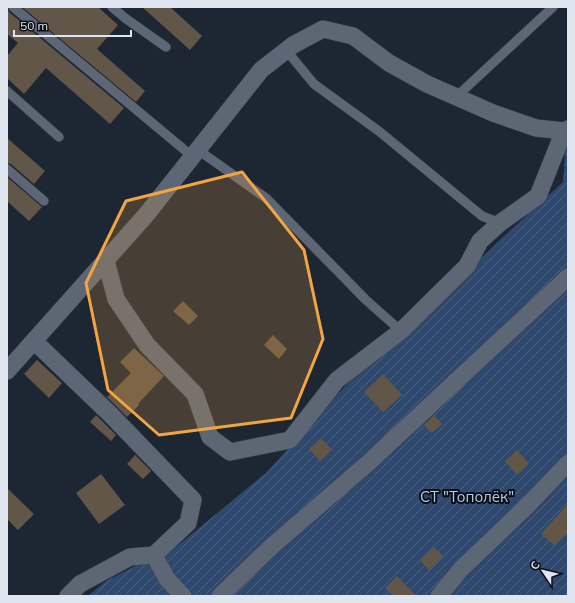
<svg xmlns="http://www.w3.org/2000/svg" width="575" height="603" viewBox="0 0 575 603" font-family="Mulish,sans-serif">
	<defs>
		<pattern id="garden-furrows" width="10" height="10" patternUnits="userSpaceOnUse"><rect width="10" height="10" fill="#2f486e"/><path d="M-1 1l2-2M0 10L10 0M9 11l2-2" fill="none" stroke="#4d6283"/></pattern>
	</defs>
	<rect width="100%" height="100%" fill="#1d2633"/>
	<path fill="url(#garden-furrows)" d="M 568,147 L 568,596 L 88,596 L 106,581 L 141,563 L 159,561 L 267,472 L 347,384 L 409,330 L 501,239 L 563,182 L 565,152 Z"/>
	<path fill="#625648" d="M 7,7 L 9,12 L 124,108 L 110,124 L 46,68 L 24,94 L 7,78 L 7,56 L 18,43 L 7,34 Z
		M 22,7 L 98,7 L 118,25 L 97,49 L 145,91 L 136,102 Z
		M 142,7 L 170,7 L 202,36 L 190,50 Z
		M 7,138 L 45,171 L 34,184 L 11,164 L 7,163 Z
		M 7,177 L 42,207 L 29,221 L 7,201 Z
		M 183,301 L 198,316 L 189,325 L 173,311 Z
		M 273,335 L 287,349 L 279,359 L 264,345 Z
		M 134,348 L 164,376 L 138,404 L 139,405 L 127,417 L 107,397 L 131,373 L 120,362 Z
		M 37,360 L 62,383 L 49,398 L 24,374 Z
		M 383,374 L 402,395 L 383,412 L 364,392 Z
		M 96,415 L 116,435 L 111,441 L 90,422 Z
		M 434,415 L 442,424 L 432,433 L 424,425 Z
		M 321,438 L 332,450 L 320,461 L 309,449 Z
		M 517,450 L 529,464 L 517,475 L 505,461 Z
		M 135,455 L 151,471 L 143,479 L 127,464 Z
		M 101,474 L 125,505 L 99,524 L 76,493 Z
		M 7,488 L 34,514 L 18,530 L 7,519 Z
		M 568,504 L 568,532 L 555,546 L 541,534 Z
		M 434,547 L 443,556 L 429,570 L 420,560 Z
		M 397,576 L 416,596 L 393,596 L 385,588 Z"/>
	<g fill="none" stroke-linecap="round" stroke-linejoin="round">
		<g stroke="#3b434d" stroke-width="10">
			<path id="lane" d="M 13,7 L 193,157
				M 112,7 L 125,18 L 166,47
				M 286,50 L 314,84 L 380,132 L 482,216 L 500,223
				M 7,91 L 59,137
				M 456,97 L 553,7
				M 198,150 L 266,198 L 366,300 L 401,331
				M 7,169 L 44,201"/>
		</g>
		<g stroke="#3b434d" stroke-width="18">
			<path id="street" d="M 106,261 L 116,299 L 147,345 L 195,394 L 210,437 L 230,452 L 290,440 L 337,380 L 401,331 L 467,266 L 480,241 L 500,223 L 538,196 L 564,131
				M 34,341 L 111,415 L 193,500 L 188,523 L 154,555
				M 7,371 L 146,215 L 261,70 L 293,45 L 323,29 L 353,36 L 389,63 L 427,84 L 493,113 L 536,128 L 564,131 L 568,129
				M 68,596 L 80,584 L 130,557 L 154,555 L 167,579 L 183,596
				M 220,596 L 272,546 L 367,464 L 568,277
				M 439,596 L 461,569 L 528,505 L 568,463"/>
		</g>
		<use href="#lane" stroke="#5c6675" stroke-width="9"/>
		<use href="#street" stroke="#5c6675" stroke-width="17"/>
	</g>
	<path fill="#f2a541" fill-opacity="0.2" stroke="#f2a541" stroke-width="3" stroke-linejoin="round" d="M 242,172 L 304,250 L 323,339 L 291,418 L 159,435 L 108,390 L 86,283 L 126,201 Z"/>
	<g text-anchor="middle" stroke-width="4" stroke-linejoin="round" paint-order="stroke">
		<g font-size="15" fill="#b0cdf7" stroke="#0b0f15">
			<text x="467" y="502">СТ "Тополёк"</text>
		</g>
	</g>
	<rect width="575" height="603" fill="none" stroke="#e0e6ef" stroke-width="16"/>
	<g transform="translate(543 571) rotate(305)" stroke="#0b0f15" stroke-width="3" paint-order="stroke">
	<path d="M0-3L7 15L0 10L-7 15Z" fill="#e0e6ef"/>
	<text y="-6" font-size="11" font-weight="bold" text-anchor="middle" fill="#e0e6ef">С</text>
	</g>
	<path d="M14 30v6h117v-6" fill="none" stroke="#e0e6ef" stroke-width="2"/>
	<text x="20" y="30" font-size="12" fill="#e0e6ef" stroke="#0b0f15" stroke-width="3" paint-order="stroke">50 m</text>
</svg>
